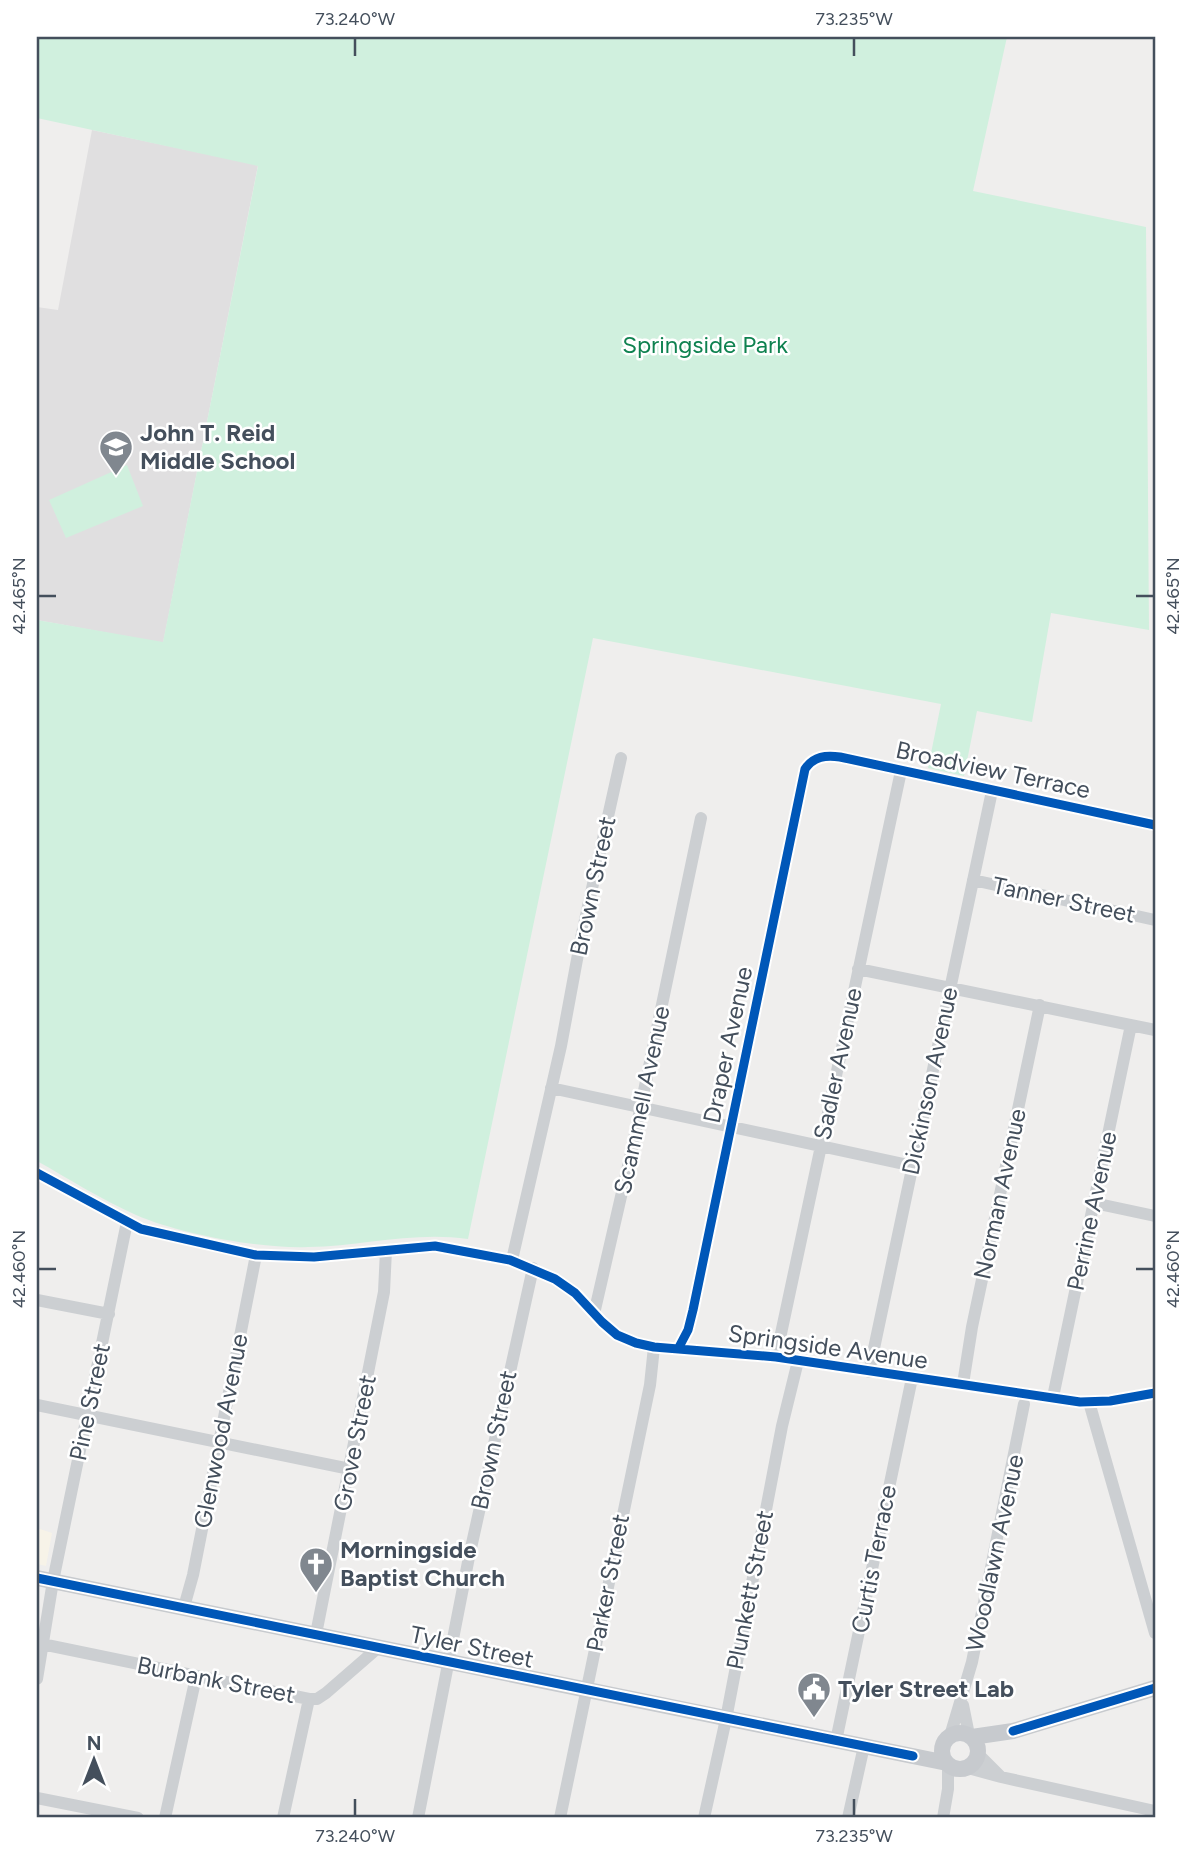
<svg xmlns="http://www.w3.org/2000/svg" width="1192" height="1855" viewBox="0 0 1192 1855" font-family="Figtree,sans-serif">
	<rect width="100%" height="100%" fill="#efeeed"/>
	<path fill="#f7f3e8" d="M 37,1528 L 52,1533 L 46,1566 L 37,1564 Z"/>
	<path fill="#e0dfe0" d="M 92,130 L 258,165 L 163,643 L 37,620 L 37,307 L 58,310 Z"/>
	<path fill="#d0f0de" d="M 37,37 L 1007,37 L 973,191 L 1146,227 L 1149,630 L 1051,613 L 1032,722 L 977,711 L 964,776 L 928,768 L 941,704 L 593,638 L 468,1239 C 414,1231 363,1246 308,1247 C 260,1249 180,1234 136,1215 C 102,1200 69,1179 37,1161 L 37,620 L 163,642 L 258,166 L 37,118 Z
		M 127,465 L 143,506 L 66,538 L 49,500 Z"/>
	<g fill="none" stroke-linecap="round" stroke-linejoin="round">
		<path stroke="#cccfd2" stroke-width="12" d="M 973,880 L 1155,920
			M 858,969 L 1155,1030
			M 551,1088 L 913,1166
			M 37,1173 L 141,1229 L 256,1255 L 314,1257 L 435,1246 L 510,1260 L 555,1279 L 575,1293 L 602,1322 L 617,1335 L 636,1343 L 654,1347 L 776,1357 L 1080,1402 L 1110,1401 L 1155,1393
			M 1094,1203 L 1155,1216
			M 512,1260 L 561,1046 L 581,938 L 621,758
			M 37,1300 L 109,1314
			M 594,1314 L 631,1153 L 701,818
			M 678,1349 L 688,1330 L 693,1310 L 805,769 C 814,756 826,755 840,757 L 1155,825
			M 776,1357 L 901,771
			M 869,1372 L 992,791
			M 963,1384 L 972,1327 L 1040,1005
			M 1053,1397 L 1131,1025
			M 1089,1402 L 1155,1633
			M 37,1405 L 350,1469
			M 184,1607 L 193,1575 L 256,1255
			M 316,1634 L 384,1292 L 386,1250
			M 37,1643 L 309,1699 L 317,1699 L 326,1693 L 379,1647
			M 37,1679 L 53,1581 L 127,1222
			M 963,1705 L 969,1735
			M 950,1736 L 972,1662 L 1024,1404
			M 836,1741 L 912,1378
			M 978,1754 L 1001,1777
			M 968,1768 L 1001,1777 L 1155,1811
			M 37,1798 L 138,1818
			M 165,1818 L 196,1677
			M 283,1818 L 309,1699
			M 418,1818 L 469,1557 L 533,1268
			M 560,1818 L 650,1385 L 654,1347
			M 704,1818 L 726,1719 L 782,1426 L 798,1361
			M 848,1818 L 864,1746
			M 943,1818 L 948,1789 L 948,1767"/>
		<path stroke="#c7cace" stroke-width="16" d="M 37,1578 L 947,1763
			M942 1751a18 18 0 1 1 36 0a18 18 0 1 1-36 0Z
			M 972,1737 L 1013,1731 L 1155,1688"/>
		<g stroke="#fff" stroke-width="13">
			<path id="cycleway" d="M 37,1173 L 141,1229 L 256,1255 L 314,1257 L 435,1246 L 510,1260 L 555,1279 L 575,1293 L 602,1322 L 617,1335 L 636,1343 L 654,1347 L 776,1357 L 1080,1402 L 1110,1401 L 1155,1393
				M 678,1349 L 688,1330 L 693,1310 L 805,769 C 814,756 826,755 840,757 L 1155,825
				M 37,1578 L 913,1756
				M 1013,1731 L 1155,1688"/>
		</g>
		<use href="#cycleway" stroke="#0057b8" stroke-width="9"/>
	</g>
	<path fill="none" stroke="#444f5c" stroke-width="2.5" d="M 355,38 L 355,56M 854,38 L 854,56M 38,596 L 56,596M 1136,596 L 1154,596M 38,1269 L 56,1269M 1136,1269 L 1154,1269M 355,1799 L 355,1816M 854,1799 L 854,1816"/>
	<defs>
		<g id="school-pin" transform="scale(1.75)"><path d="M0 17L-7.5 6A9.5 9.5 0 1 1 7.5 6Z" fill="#80878f" stroke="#fff"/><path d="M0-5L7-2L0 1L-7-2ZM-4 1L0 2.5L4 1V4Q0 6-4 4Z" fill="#fff"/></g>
		<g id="church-pin" transform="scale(1.75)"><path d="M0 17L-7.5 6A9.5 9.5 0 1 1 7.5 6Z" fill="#80878f" stroke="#fff"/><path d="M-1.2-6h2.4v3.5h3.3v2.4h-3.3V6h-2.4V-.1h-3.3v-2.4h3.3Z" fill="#fff"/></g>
		<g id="civic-pin" transform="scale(1.75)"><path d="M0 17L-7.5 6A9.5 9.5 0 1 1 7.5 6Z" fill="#80878f" stroke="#fff"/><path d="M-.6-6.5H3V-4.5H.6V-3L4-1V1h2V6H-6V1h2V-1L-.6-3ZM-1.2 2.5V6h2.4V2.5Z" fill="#fff"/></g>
	</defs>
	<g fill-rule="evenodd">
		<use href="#school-pin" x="116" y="447"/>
		<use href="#church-pin" x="316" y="1564"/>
		<use href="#civic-pin" x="814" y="1689"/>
	</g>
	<g text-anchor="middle" stroke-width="5" stroke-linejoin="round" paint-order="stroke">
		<g font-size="24" fill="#0f8250" stroke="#fff">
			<text x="705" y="353">Springside Park</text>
		</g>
		<g font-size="24" font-weight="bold" fill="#444f5c" stroke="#fff" text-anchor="start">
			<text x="140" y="441">John T. Reid<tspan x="140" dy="28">Middle School</tspan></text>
			<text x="340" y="1558">Morningside<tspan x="340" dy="28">Baptist Church</tspan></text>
			<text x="838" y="1697">Tyler Street Lab</text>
		</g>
		<g font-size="24" fill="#444f5c" stroke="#fff">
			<text transform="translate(993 770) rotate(12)" y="8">Broadview Terrace</text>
			<text transform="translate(593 886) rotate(-78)" y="8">Brown Street</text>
			<text transform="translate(1064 900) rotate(12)" y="8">Tanner Street</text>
			<text transform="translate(728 1045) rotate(-78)" y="8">Draper Avenue</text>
			<text transform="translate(838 1064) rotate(-78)" y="8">Sadler Avenue</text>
			<text transform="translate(930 1081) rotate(-78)" y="8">Dickinson Avenue</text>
			<text transform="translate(642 1100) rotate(-78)" y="8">Scammell Avenue</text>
			<text transform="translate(1000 1194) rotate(-78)" y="8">Norman Avenue</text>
			<text transform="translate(1092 1211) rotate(-78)" y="8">Perrine Avenue</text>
			<text transform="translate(828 1347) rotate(8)" y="8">Springside Avenue</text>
			<text transform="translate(90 1402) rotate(-78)" y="8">Pine Street</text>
			<text transform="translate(221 1431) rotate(-79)" y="8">Glenwood Avenue</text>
			<text transform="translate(494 1440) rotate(-78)" y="8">Brown Street</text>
			<text transform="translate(355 1443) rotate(-79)" y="8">Grove Street</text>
			<text transform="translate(995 1553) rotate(-78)" y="8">Woodlawn Avenue</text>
			<text transform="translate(874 1559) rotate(-79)" y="8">Curtis Terrace</text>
			<text transform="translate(608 1583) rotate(-79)" y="8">Parker Street</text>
			<text transform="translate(750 1590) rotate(-79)" y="8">Plunkett Street</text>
			<text transform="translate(472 1647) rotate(12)" y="8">Tyler Street</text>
			<text transform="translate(216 1680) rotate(11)" y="8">Burbank Street</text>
		</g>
	</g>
	<rect width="1192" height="1855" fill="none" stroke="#ffffff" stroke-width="77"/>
	<g transform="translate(94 1760)" stroke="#ffffff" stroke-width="5" paint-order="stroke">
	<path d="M0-5L12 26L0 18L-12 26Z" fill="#444f5c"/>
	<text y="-10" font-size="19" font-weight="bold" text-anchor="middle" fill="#444f5c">N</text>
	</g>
	<rect x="38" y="38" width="1116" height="1778" fill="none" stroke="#444f5c" stroke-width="2.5"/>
	<g font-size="18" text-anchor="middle" fill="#444f5c">
		<text x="355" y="25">73.240°W</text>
		<text x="854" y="25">73.235°W</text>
		<text transform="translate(19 596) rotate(-90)" y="6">42.465°N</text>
		<text transform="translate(1173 596) rotate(-90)" y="6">42.465°N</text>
		<text transform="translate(19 1269) rotate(-90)" y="6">42.460°N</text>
		<text transform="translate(1173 1269) rotate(-90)" y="6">42.460°N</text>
		<text x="355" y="1842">73.240°W</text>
		<text x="854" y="1842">73.235°W</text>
	</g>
</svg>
